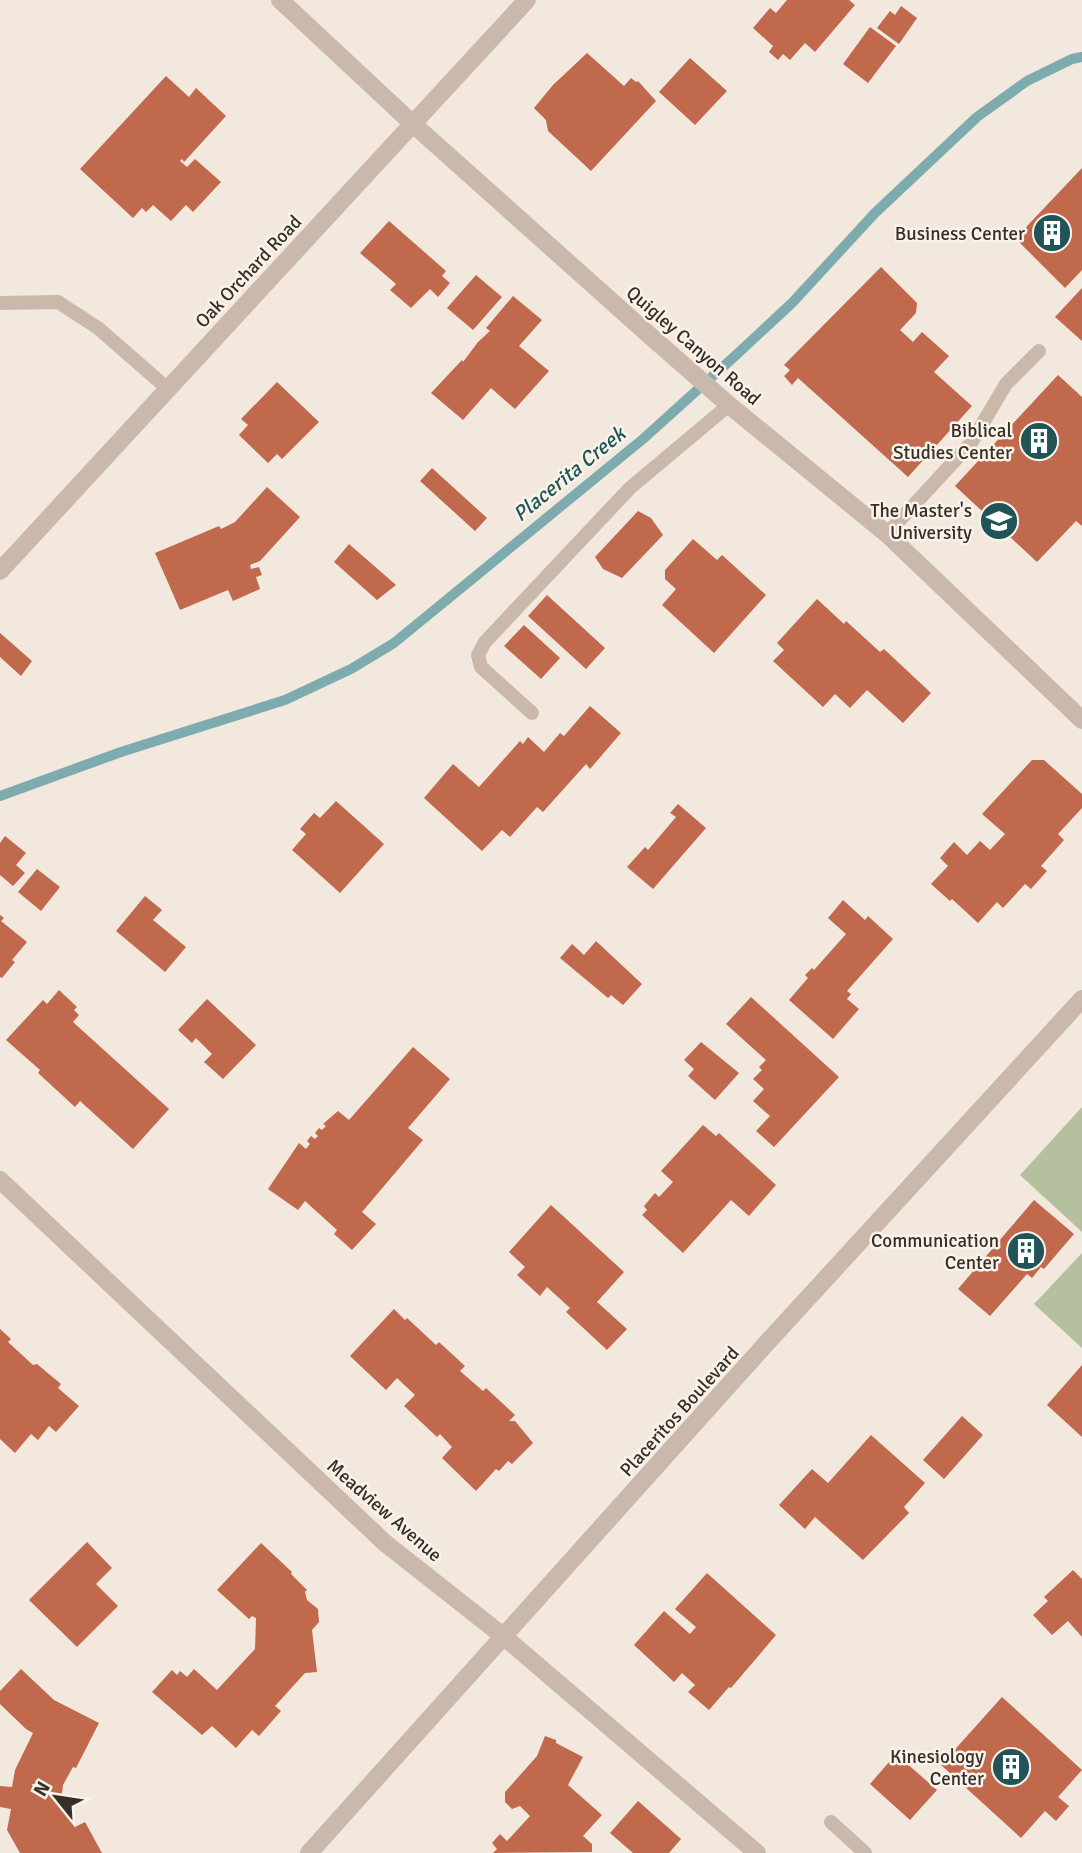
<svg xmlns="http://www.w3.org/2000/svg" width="1082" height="1853" viewBox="0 0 1082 1853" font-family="Signika,sans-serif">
	<rect width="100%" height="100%" fill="#f2e8de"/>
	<path fill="#b5c09e" d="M 1082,1107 L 1082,1232 L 1020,1175 Z
		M 1082,1253 L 1082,1348 L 1034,1304 Z"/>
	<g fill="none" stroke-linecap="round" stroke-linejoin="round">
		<path stroke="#7eacae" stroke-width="10" d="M 0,796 L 121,752 L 285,700 L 351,669 L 394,643 L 643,439 L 735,356 L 792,303 L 875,213 L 977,117 L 1027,81 L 1072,59 L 1082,57"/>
	</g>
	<path fill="#c1694d" d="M 787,0 L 849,0 L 855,5 L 815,52 L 805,43 L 790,60 L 783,54 L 778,60 L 769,52 L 773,46 L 753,28 L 770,8 L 776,13 Z
		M 901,6 L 917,18 L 899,44 L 877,28 L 890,11 L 895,15 Z
		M 870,27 L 896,46 L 868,83 L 843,64 Z
		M 587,53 L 624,86 L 631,78 L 636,82 L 638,81 L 656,101 L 591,171 L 548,131 L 546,120 L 534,108 L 553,85 Z
		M 690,58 L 727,91 L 695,125 L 659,92 Z
		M 166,76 L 189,97 L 196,88 L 226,116 L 184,162 L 182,159 L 180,161 L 187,167 L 195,159 L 221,182 L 193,212 L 186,205 L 171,221 L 153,205 L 146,212 L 142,208 L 133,218 L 80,169 Z
		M 1082,168 L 1082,270 L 1065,288 L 1017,240 L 1028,225 Z
		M 389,221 L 446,271 L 442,276 L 450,283 L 438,297 L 430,289 L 411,308 L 390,290 L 396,284 L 360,253 Z
		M 881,267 L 917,303 L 916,313 L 900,330 L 913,342 L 922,332 L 949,356 L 934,372 L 972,406 L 908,477 L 798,378 L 792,385 L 784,376 L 790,370 L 784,365 Z
		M 476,275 L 502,297 L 473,330 L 447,308 Z
		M 1082,288 L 1082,341 L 1055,317 Z
		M 513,296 L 542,320 L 519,346 L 549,371 L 515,409 L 491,388 L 463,420 L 431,393 L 462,360 L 463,362 L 478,342 L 490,331 L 486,328 Z
		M 1058,375 L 1082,397 L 1082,526 L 1076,521 L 1037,562 L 955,486 Z
		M 277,382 L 319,422 L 282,459 L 277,454 L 268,463 L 239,435 L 248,425 L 241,419 Z
		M 432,468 L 487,518 L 475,531 L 420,481 Z
		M 267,487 L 300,517 L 260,561 L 250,565 L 251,569 L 259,567 L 262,575 L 256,577 L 260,589 L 233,601 L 228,590 L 180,610 L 155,553 L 219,526 L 221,529 L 235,522 Z
		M 638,511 L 651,518 L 663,535 L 622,578 L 603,569 L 595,557 Z
		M 693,539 L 717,560 L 722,555 L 766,595 L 714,653 L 662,605 L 676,589 L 665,579 L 665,570 Z
		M 349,544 L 396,585 L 377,600 L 334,562 Z
		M 547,595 L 605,648 L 586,669 L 528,616 Z
		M 817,599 L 844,624 L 846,621 L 880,652 L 884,649 L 931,693 L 903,723 L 867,690 L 850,708 L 835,694 L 823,707 L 773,661 L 784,650 L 777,643 Z
		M 524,625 L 560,658 L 541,679 L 504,646 Z
		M 0,633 L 32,661 L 21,676 L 0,657 Z
		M 590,706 L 621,733 L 590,769 L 586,764 L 543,812 L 537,807 L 510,837 L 502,830 L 482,851 L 424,798 L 453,764 L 479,787 L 520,741 L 523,744 L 528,737 L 544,752 L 560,733 L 564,736 Z
		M 1032,760 L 1044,760 L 1082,794 L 1082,808 L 1058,834 L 1064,840 L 1041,866 L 1047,871 L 1031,889 L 1025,884 L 1003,908 L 997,902 L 978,923 L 952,899 L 950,901 L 931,884 L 948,866 L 940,858 L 954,842 L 967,855 L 980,841 L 990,850 L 1005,834 L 982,814 Z
		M 336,801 L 384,844 L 340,893 L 292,850 L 306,834 L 300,829 L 314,813 L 320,818 Z
		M 678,804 L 706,828 L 653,889 L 627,867 L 645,847 L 648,850 L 676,817 L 670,813 Z
		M 5,836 L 26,853 L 16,865 L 25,873 L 13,886 L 0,875 L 0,843 Z
		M 37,869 L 60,887 L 41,911 L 18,892 Z
		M 145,896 L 162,910 L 153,920 L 186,947 L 165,972 L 116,931 Z
		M 843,900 L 865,920 L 868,916 L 893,939 L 847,991 L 851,994 L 847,999 L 859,1009 L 833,1039 L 789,1000 L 808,978 L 805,975 L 812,968 L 814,970 L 846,934 L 828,918 Z
		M 0,915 L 4,918 L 1,921 L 27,942 L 12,960 L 15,962 L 2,978 L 0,977 Z
		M 596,941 L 642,984 L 623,1005 L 611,995 L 608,998 L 560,958 L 572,944 L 584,955 Z
		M 59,990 L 77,1007 L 74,1010 L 79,1015 L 73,1022 L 169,1109 L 133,1149 L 80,1101 L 75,1107 L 38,1073 L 40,1070 L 6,1040 L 43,1000 L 47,1004 Z
		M 751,997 L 839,1077 L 774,1147 L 756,1131 L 770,1116 L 753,1101 L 764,1089 L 753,1079 L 762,1070 L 759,1067 L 766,1060 L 726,1024 Z
		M 207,999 L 256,1045 L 223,1079 L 204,1062 L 212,1054 L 196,1038 L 192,1043 L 178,1030 Z
		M 701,1042 L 739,1073 L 715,1100 L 688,1076 L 694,1069 L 684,1060 Z
		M 413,1047 L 450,1079 L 408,1128 L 423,1140 L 362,1212 L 376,1224 L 352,1250 L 334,1234 L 337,1230 L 305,1201 L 298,1210 L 268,1189 L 299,1143 L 306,1149 L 310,1144 L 307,1141 L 311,1136 L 315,1139 L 318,1136 L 315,1133 L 319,1128 L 322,1130 L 326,1126 L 323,1124 L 338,1111 L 349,1120 Z
		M 703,1125 L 716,1136 L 719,1133 L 776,1185 L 749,1216 L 731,1200 L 683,1253 L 642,1215 L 647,1210 L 644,1206 L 655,1193 L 659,1197 L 673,1182 L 661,1171 Z
		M 1034,1200 L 1074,1234 L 1044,1269 L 1041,1267 L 1032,1278 L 1027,1274 L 990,1316 L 958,1289 Z
		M 551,1205 L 624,1272 L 597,1302 L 627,1329 L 607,1350 L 566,1312 L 570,1308 L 547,1287 L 540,1296 L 517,1275 L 525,1267 L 509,1252 Z
		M 394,1309 L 405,1320 L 407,1318 L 436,1345 L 439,1342 L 465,1366 L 460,1371 L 483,1391 L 486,1388 L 515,1415 L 509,1421 L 515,1421 L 533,1443 L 512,1464 L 508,1461 L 499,1471 L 496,1469 L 476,1491 L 442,1458 L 452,1447 L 440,1434 L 437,1437 L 404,1406 L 415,1395 L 397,1378 L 386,1390 L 350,1356 Z
		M 0,1329 L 11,1339 L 8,1342 L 33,1365 L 37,1364 L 61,1384 L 58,1388 L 79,1406 L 56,1432 L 49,1426 L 38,1440 L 31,1434 L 15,1453 L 0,1439 Z
		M 1082,1365 L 1082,1437 L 1047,1405 Z
		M 962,1416 L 983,1435 L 944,1479 L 923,1460 Z
		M 871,1435 L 925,1483 L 904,1507 L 909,1513 L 863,1560 L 815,1517 L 805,1529 L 779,1505 L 812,1469 L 828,1483 Z
		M 87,1542 L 112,1568 L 96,1584 L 118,1606 L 77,1647 L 29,1600 Z
		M 261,1543 L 292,1572 L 291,1574 L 307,1590 L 305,1592 L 307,1600 L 318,1609 L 319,1622 L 312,1630 L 317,1672 L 305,1673 L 275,1706 L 281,1711 L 259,1736 L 252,1730 L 236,1748 L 212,1726 L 202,1735 L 152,1692 L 172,1670 L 177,1675 L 180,1671 L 187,1677 L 194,1669 L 217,1690 L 255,1649 L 256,1618 L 252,1616 L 249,1619 L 217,1590 Z
		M 1073,1570 L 1082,1579 L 1082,1637 L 1068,1621 L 1052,1635 L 1033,1615 L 1048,1601 L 1044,1597 Z
		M 707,1573 L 776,1635 L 731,1688 L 729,1687 L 709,1710 L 688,1692 L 695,1685 L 682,1673 L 674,1682 L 634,1645 L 664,1611 L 690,1634 L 696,1627 L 675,1609 Z
		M 21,1669 L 54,1700 L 99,1723 L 76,1768 L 73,1767 L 63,1785 L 61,1801 L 75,1827 L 85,1822 L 102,1853 L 20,1853 L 7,1830 L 11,1809 L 0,1807 L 0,1786 L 12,1787 L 15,1770 L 33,1733 L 26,1729 L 0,1704 L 0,1691 Z
		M 1002,1697 L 1082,1770 L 1058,1797 L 1069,1806 L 1056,1821 L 1045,1811 L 1021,1838 L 941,1765 Z
		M 545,1736 L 556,1740 L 556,1743 L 583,1757 L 568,1785 L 602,1815 L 583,1836 L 592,1844 L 592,1852 L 493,1853 L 497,1849 L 492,1843 L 500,1834 L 507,1841 L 530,1816 L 520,1806 L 512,1809 L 505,1802 L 505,1792 L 537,1756 Z
		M 896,1754 L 937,1790 L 910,1820 L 870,1784 Z
		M 638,1801 L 681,1839 L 669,1853 L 633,1853 L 610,1833 Z"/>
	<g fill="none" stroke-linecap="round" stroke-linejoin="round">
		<path stroke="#cab9aa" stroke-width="14" d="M 0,303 L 58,302 L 98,328 L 168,389
			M 887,534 L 971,443 L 1006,384 L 1039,351
			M 532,713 L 481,667 L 478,655 L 485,642 L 630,488 L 729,405
			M 831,1822 L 865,1853"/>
		<path stroke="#cab9aa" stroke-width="18" d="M 280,0 L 413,124 L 648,334 L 729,405 L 887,534 L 1082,720
			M 0,571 L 527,0
			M 0,1180 L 385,1543 L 503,1636 L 757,1853
			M 309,1853 L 764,1346 L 1082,999"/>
	</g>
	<defs>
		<g id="building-disc" transform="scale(2.0125)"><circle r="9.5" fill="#205457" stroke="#f9f3ea"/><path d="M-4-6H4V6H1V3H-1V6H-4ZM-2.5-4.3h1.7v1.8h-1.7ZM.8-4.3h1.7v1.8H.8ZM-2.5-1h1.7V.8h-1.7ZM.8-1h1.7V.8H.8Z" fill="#fff"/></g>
		<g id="university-disc" transform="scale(2.0125)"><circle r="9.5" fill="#205457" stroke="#f9f3ea"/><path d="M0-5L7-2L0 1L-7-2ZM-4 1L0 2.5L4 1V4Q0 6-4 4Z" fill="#fff"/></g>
	</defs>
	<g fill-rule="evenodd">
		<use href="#building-disc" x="1052" y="233"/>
		<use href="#building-disc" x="1039" y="441"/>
		<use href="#university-disc" x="999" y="521"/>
		<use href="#building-disc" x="1026" y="1251"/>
		<use href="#building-disc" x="1011" y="1767"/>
	</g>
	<g text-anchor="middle" stroke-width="5" stroke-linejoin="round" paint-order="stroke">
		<g font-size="19" fill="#372e29" stroke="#f9f3ea" text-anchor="end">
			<text x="1025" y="240">Business Center</text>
			<text x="1012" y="437">Biblical<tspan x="1012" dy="22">Studies Center</tspan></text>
			<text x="972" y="517">The Master's<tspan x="972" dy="22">University</tspan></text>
			<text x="999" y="1247">Communication<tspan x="999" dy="22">Center</tspan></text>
			<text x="984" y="1763">Kinesiology<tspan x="984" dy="22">Center</tspan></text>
		</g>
		<g font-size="19" fill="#372e29" stroke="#f9f3ea">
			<text transform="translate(248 271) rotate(-47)" y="7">Oak Orchard Road</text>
			<text transform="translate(694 345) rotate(41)" y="7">Quigley Canyon Road</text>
			<text transform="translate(679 1411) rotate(-48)" y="7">Placeritos Boulevard</text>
			<text transform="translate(385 1510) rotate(41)" y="7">Meadview Avenue</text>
		</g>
		<g font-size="21" font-style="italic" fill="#205457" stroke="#f9f3ea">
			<text transform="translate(569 474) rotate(-39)" y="7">Placerita Creek</text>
		</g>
	</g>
	<g transform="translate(56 1797) rotate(300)" stroke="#f9f3ea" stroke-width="5" paint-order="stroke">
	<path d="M0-5L12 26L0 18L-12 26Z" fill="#372e29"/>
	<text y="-10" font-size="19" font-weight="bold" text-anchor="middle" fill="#372e29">N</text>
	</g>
</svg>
